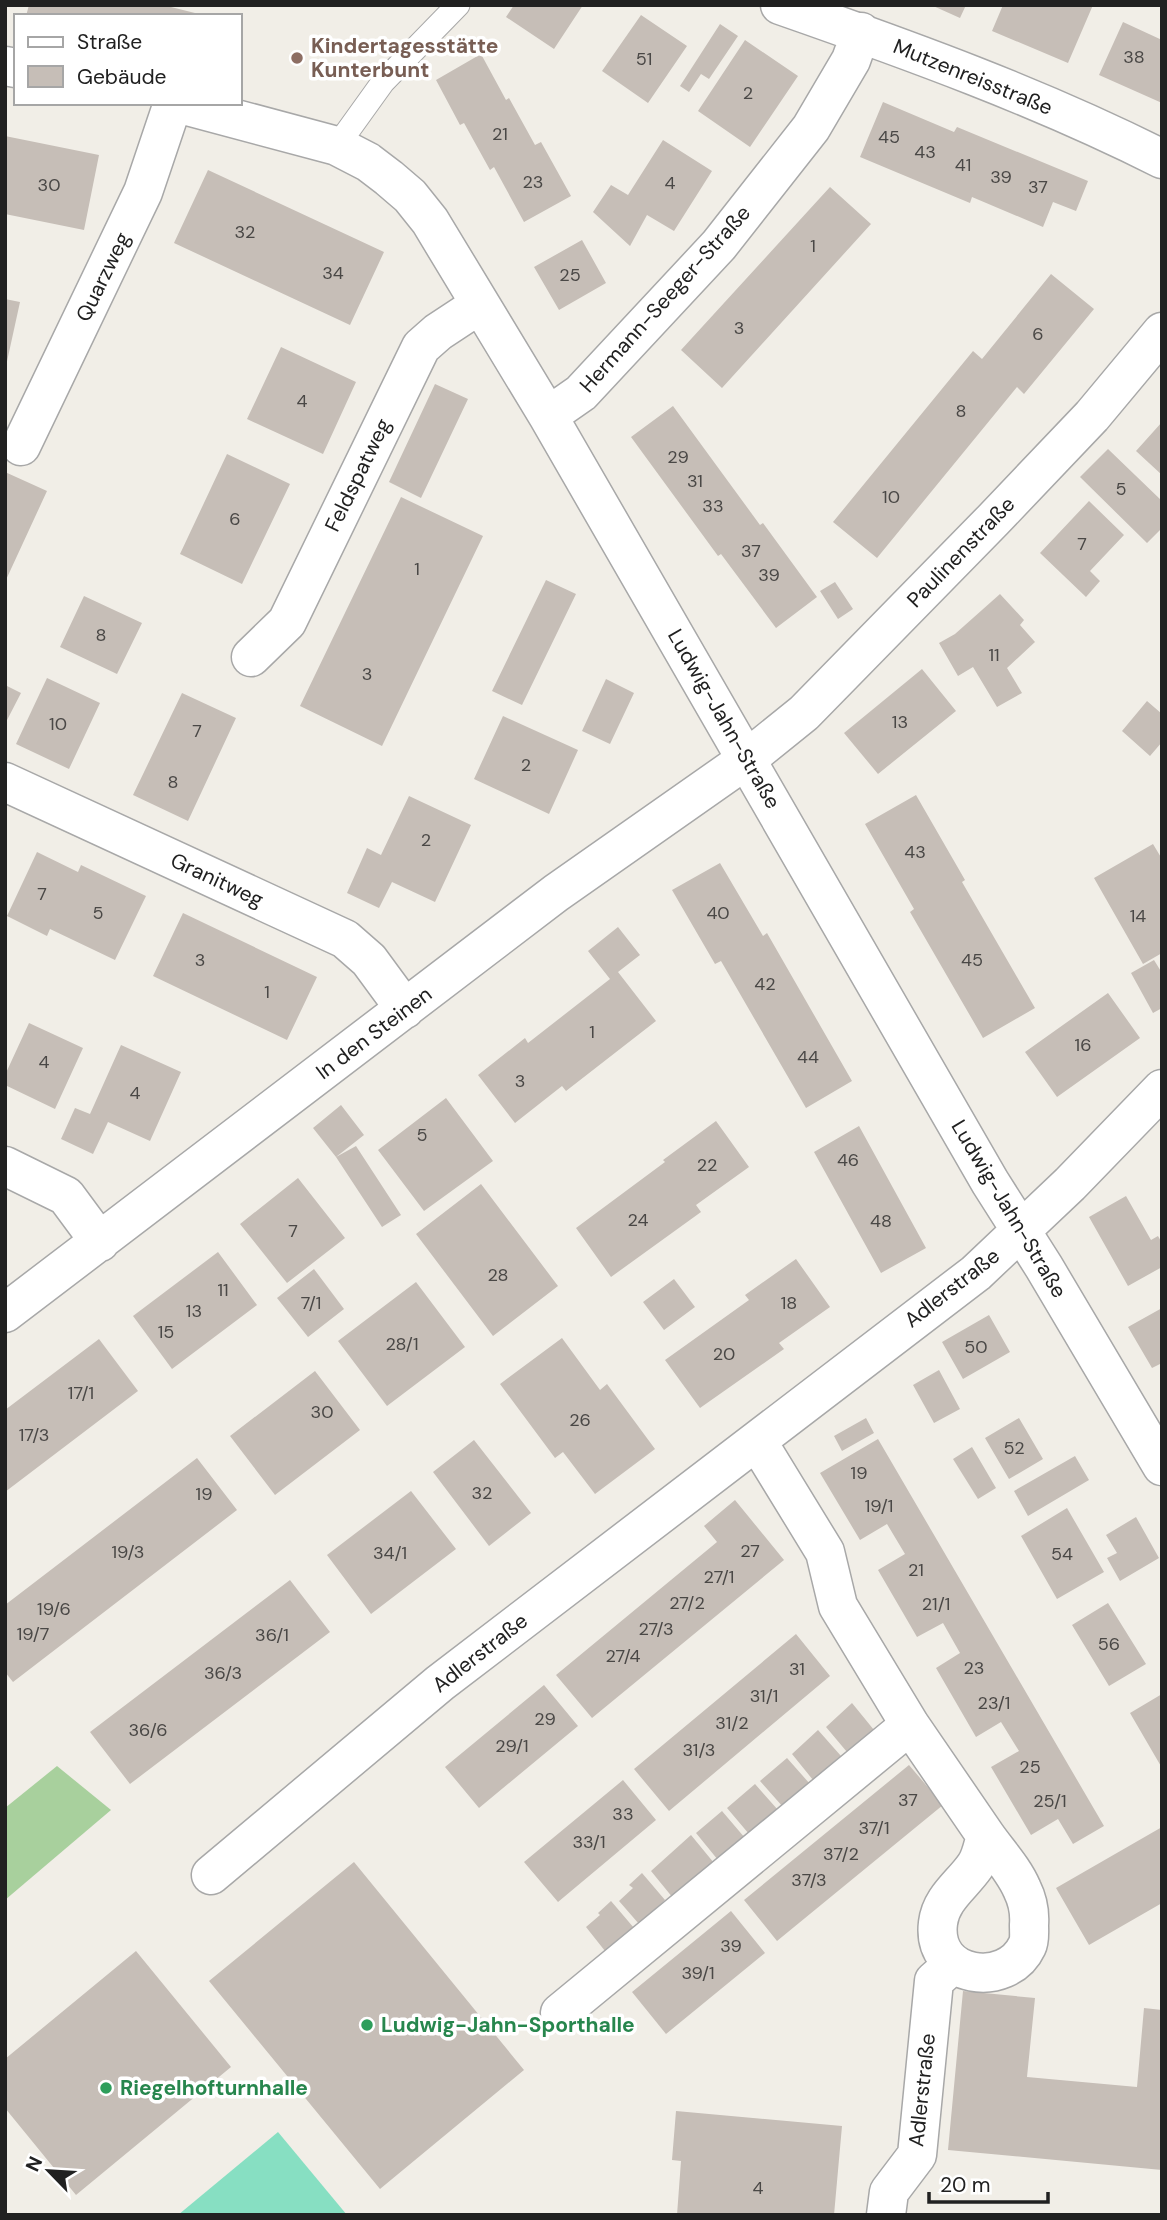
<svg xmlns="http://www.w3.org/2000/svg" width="1167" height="2220" viewBox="0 0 1167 2220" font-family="'DM Sans',sans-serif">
	<rect width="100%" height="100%" fill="#f1eee7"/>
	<path fill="#a8d09d" d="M 57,1766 L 111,1810 L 5,1900 L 5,1808 Z"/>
	<path fill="#87dfc2" d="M 278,2132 L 347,2215 L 178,2215 Z"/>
	<path fill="#c6beb7" d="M 29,5 L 163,5 L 203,15 L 26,16 Z
		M 514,5 L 583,5 L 554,49 L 506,17 Z
		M 931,5 L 966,5 L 960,18 Z
		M 1003,5 L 1093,5 L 1068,63 L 992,31 Z
		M 641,15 L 687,46 L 648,103 L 602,71 Z
		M 1123,22 L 1162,40 L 1162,103 L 1099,75 Z
		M 720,24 L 738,36 L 709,79 L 701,74 L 689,92 L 680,86 Z
		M 745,40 L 798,76 L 750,147 L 698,111 Z
		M 481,54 L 506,100 L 509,98 L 535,145 L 541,142 L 571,196 L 524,222 L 494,167 L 490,170 L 464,123 L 460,125 L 436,80 Z
		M 883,102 L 954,132 L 957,127 L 1088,181 L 1076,211 L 1053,202 L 1043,227 L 972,197 L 970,203 L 860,157 Z
		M 5,136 L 99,155 L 84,230 L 5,214 Z
		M 663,140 L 712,171 L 674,231 L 647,215 L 630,246 L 593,212 L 611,185 L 628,195 Z
		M 208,170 L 384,252 L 350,325 L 174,243 Z
		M 830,187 L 871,224 L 722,388 L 681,350 Z
		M 582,240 L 606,283 L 559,310 L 534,267 Z
		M 1051,274 L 1094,309 L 1024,394 L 1017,387 L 877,558 L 833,522 L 973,351 L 982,359 Z
		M 5,299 L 20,302 L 6,366 L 5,366 Z
		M 281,347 L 356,382 L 323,454 L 247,419 Z
		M 435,384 L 468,399 L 421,498 L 389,482 Z
		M 673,406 L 760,525 L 763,523 L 817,597 L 776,628 L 721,554 L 718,556 L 631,437 Z
		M 1162,422 L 1162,475 L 1136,451 Z
		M 1108,449 L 1162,501 L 1162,528 L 1147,543 L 1080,477 Z
		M 227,454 L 290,484 L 242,584 L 180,554 Z
		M 5,472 L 47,491 L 5,582 Z
		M 401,497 L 483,536 L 382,746 L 300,706 Z
		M 1089,501 L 1124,535 L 1090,571 L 1100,581 L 1086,597 L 1040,553 Z
		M 546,580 L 576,594 L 522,705 L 492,691 Z
		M 835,582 L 853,609 L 838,619 L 820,591 Z
		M 1000,594 L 1024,620 L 1020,625 L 1035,642 L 1007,668 L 1022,693 L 997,707 L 973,667 L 958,676 L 939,643 L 955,634 Z
		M 84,596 L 142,623 L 117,674 L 60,647 Z
		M 922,669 L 956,711 L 878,774 L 844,733 Z
		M 47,678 L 100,703 L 69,769 L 16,744 Z
		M 606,679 L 634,693 L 610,744 L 582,731 Z
		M 5,685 L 21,693 L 5,724 Z
		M 182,693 L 236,718 L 188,821 L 133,795 Z
		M 1147,701 L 1162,714 L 1162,742 L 1150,756 L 1122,731 Z
		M 503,716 L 578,750 L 549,814 L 474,779 Z
		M 916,795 L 965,880 L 962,882 L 1035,1008 L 983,1038 L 910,912 L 914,909 L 865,824 Z
		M 409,796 L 471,825 L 435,902 L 392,882 L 379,908 L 347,893 L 367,848 L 381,855 Z
		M 1153,844 L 1162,859 L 1162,953 L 1143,964 L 1094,878 Z
		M 37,852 L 78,872 L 81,865 L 146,896 L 115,960 L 50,929 L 47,936 L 7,916 Z
		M 720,863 L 763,936 L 767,933 L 852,1081 L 806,1108 L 721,961 L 715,964 L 672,890 Z
		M 183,913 L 317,977 L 287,1040 L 153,976 Z
		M 618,927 L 640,955 L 618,972 L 656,1021 L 566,1091 L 562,1086 L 515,1123 L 478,1075 L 525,1038 L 528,1043 L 610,979 L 588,951 Z
		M 1154,960 L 1162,973 L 1162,1008 L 1153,1013 L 1131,973 Z
		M 1108,993 L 1140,1038 L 1057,1097 L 1025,1052 Z
		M 29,1023 L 83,1048 L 55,1109 L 5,1085 L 5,1075 Z
		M 121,1045 L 181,1072 L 150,1141 L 108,1122 L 93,1154 L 61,1139 L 75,1108 L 90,1114 Z
		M 446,1098 L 493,1161 L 424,1211 L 378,1150 Z
		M 341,1105 L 364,1135 L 336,1157 L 313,1128 Z
		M 716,1121 L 749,1167 L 696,1205 L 701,1212 L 611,1277 L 576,1228 L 665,1162 L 663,1160 Z
		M 859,1126 L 926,1248 L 881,1273 L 814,1152 Z
		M 356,1146 L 401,1215 L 382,1227 L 336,1157 Z
		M 298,1178 L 345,1238 L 287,1283 L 240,1224 Z
		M 481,1184 L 558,1286 L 493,1336 L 416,1234 Z
		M 1126,1196 L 1151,1240 L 1158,1236 L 1162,1243 L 1162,1267 L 1128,1286 L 1089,1217 Z
		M 218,1252 L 257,1305 L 172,1369 L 133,1316 Z
		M 796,1259 L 830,1307 L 779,1343 L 784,1349 L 700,1408 L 665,1360 L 749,1300 L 745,1295 Z
		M 314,1269 L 344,1309 L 308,1337 L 277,1298 Z
		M 674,1279 L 695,1307 L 664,1330 L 643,1302 Z
		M 416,1282 L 465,1347 L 387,1406 L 338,1341 Z
		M 1162,1308 L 1162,1363 L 1152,1368 L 1128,1327 Z
		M 989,1315 L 1010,1352 L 963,1379 L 942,1342 Z
		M 562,1338 L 600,1390 L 607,1384 L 655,1449 L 595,1494 L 563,1452 L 555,1458 L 500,1384 Z
		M 99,1339 L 138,1391 L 5,1492 L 5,1410 Z
		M 939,1370 L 960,1409 L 934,1423 L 913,1385 Z
		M 315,1371 L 360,1430 L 275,1495 L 230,1436 Z
		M 866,1418 L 874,1433 L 842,1451 L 834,1436 Z
		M 1019,1418 L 1043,1459 L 1009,1479 L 985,1438 Z
		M 878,1439 L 1104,1826 L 1073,1844 L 1058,1819 L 1031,1835 L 991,1767 L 1019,1751 L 1001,1722 L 976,1737 L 936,1668 L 960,1653 L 943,1623 L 917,1637 L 878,1570 L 905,1554 L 887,1524 L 860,1540 L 820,1473 Z
		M 474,1440 L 531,1513 L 489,1546 L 433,1472 Z
		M 972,1447 L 996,1488 L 978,1499 L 953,1459 Z
		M 1075,1456 L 1089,1480 L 1028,1516 L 1014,1491 Z
		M 197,1458 L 237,1510 L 13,1682 L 5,1672 L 5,1605 Z
		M 411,1491 L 456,1549 L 371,1614 L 327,1555 Z
		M 735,1500 L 784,1560 L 592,1718 L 556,1675 L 717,1542 L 704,1526 Z
		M 1067,1508 L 1104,1572 L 1057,1599 L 1021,1536 Z
		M 1136,1517 L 1159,1558 L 1120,1581 L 1107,1558 L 1117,1553 L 1106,1535 Z
		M 290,1580 L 330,1632 L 130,1784 L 90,1732 Z
		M 1108,1603 L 1146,1664 L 1109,1686 L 1072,1625 Z
		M 796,1634 L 830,1676 L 669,1811 L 634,1769 Z
		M 544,1685 L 578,1726 L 479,1808 L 445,1767 Z
		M 1162,1694 L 1162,1768 L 1130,1713 Z
		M 852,1703 L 874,1730 L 847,1752 L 826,1727 Z
		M 818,1730 L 841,1756 L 813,1780 L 792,1754 Z
		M 787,1758 L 810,1784 L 783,1807 L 760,1781 Z
		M 909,1765 L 943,1805 L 777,1941 L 744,1900 Z
		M 623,1780 L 656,1820 L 558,1902 L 524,1862 Z
		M 755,1784 L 778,1810 L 749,1834 L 727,1808 Z
		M 722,1811 L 745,1838 L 718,1860 L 696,1833 Z
		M 1162,1827 L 1162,1903 L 1089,1945 L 1056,1888 Z
		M 691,1835 L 714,1863 L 673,1898 L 651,1871 Z
		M 354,1862 L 524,2070 L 380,2189 L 209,1981 Z
		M 642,1873 L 665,1900 L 639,1924 L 619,1901 L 633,1888 L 629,1885 Z
		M 611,1901 L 634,1928 L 605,1951 L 586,1927 L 600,1915 L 598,1913 Z
		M 731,1911 L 765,1953 L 666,2034 L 632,1992 Z
		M 136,1951 L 231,2067 L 76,2195 L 5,2108 L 5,2059 Z
		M 963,1991 L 1035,1998 L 1027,2077 L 1137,2087 L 1144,2008 L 1162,2010 L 1162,2170 L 948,2150 Z
		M 676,2111 L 842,2126 L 834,2215 L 677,2215 L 681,2161 L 672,2160 Z"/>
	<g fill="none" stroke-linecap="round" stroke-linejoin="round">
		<g stroke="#a8a8a8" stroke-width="25">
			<path id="service" d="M 337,146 L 383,82 L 458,5"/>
		</g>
		<g stroke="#a8a8a8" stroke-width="41">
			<path id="minor" d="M 780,5 C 909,50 1039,97 1162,159
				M 5,66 L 16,68
				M 176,103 L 337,146 L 368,162 L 389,178 L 410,196 L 430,221 L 548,416 L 990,1182 L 1044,1267 L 1162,1466
				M 548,416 L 581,393 L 719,245 L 811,128 L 851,60 L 861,32
				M 21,446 L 143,192 L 173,103
				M 251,657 L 287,622 L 421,347 L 438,332 L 479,305
				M 5,782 L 345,939 L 369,960 L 405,1009
				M 5,1166 L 66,1196 L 100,1242
				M 5,1313 L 556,893 L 747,759 L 804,713 L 993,520 L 1092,416 L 1162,332
				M 757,1441 L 825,1552 L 838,1606 L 910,1725 L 986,1836 C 983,1845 981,1858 975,1866 C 962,1885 941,1898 938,1923 C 931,1979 1007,1989 1027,1946 C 1030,1940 1029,1932 1029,1925 C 1030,1912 1028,1901 1022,1889 C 1014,1870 998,1853 986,1836
				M 211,1875 L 440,1683 L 976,1273 L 1070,1184 L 1162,1089
				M 560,2013 L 910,1725
				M 886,2215 L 889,2192 L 917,2155 L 934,1981 L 952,1965"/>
		</g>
		<use href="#service" stroke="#fff" stroke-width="23"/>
		<use href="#minor" stroke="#fff" stroke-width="38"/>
	</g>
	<circle fill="#8d6e63" stroke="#fff" stroke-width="2.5" cx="297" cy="58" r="7"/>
	<g fill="#2e9e5b" stroke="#fff" stroke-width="2.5">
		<circle cx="367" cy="2025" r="7"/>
		<circle cx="106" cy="2088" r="7"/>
	</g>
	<g text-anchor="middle" stroke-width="7" stroke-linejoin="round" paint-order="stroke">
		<g font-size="18" fill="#4a4846">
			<text x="1134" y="63">38</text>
			<text x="644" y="65">51</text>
			<text x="748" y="99">2</text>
			<text x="500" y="140">21</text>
			<text x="889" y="143">45</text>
			<text x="925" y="158">43</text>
			<text x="963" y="171">41</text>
			<text x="1001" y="183">39</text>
			<text x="533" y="188">23</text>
			<text x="670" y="189">4</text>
			<text x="49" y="191">30</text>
			<text x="1038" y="193">37</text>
			<text x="245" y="238">32</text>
			<text x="813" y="252">1</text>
			<text x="333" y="279">34</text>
			<text x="570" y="281">25</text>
			<text x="739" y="334">3</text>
			<text x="1038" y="340">6</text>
			<text x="302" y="407">4</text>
			<text x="961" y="417">8</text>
			<text x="678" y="463">29</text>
			<text x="695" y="487">31</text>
			<text x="1121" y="495">5</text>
			<text x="891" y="503">10</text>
			<text x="713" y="512">33</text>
			<text x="235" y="525">6</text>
			<text x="1082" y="550">7</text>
			<text x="751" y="557">37</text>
			<text x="417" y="575">1</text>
			<text x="769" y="581">39</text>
			<text x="101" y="641">8</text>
			<text x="994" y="661">11</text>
			<text x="367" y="680">3</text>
			<text x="900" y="728">13</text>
			<text x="58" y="730">10</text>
			<text x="197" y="737">7</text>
			<text x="526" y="771">2</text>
			<text x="173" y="788">8</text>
			<text x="426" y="846">2</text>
			<text x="915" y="858">43</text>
			<text x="42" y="900">7</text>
			<text x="98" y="919">5</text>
			<text x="718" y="919">40</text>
			<text x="1138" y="922">14</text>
			<text x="200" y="966">3</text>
			<text x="972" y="966">45</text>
			<text x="765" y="990">42</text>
			<text x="267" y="998">1</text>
			<text x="592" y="1038">1</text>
			<text x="1083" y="1051">16</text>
			<text x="808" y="1063">44</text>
			<text x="44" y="1068">4</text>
			<text x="520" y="1087">3</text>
			<text x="135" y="1099">4</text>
			<text x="422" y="1141">5</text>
			<text x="848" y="1166">46</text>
			<text x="707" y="1171">22</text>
			<text x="638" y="1226">24</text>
			<text x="881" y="1227">48</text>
			<text x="293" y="1237">7</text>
			<text x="498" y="1281">28</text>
			<text x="223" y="1296">11</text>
			<text x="311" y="1309">7/1</text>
			<text x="789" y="1309">18</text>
			<text x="194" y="1317">13</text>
			<text x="166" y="1338">15</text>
			<text x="402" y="1350">28/1</text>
			<text x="976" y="1353">50</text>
			<text x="724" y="1360">20</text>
			<text x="81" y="1399">17/1</text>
			<text x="322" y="1418">30</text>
			<text x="580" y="1426">26</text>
			<text x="34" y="1441">17/3</text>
			<text x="1014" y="1454">52</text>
			<text x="859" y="1479">19</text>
			<text x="482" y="1499">32</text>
			<text x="204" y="1500">19</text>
			<text x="879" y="1512">19/1</text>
			<text x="750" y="1557">27</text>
			<text x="128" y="1558">19/3</text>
			<text x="390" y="1559">34/1</text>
			<text x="1062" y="1560">54</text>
			<text x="916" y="1576">21</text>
			<text x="719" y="1583">27/1</text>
			<text x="687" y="1609">27/2</text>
			<text x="936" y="1610">21/1</text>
			<text x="54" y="1615">19/6</text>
			<text x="656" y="1635">27/3</text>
			<text x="33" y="1640">19/7</text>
			<text x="272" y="1641">36/1</text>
			<text x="1109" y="1650">56</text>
			<text x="623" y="1662">27/4</text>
			<text x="974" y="1674">23</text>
			<text x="797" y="1675">31</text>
			<text x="223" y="1679">36/3</text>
			<text x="764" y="1702">31/1</text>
			<text x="994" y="1709">23/1</text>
			<text x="545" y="1725">29</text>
			<text x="732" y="1729">31/2</text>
			<text x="148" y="1736">36/6</text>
			<text x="512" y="1752">29/1</text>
			<text x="699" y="1756">31/3</text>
			<text x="1030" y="1773">25</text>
			<text x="908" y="1806">37</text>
			<text x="1050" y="1807">25/1</text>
			<text x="623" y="1820">33</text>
			<text x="874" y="1834">37/1</text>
			<text x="589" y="1848">33/1</text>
			<text x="841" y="1860">37/2</text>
			<text x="809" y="1886">37/3</text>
			<text x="731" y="1952">39</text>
			<text x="698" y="1979">39/1</text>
			<text x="758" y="2194">4</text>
		</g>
		<g font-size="21" font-weight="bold" fill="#785e54" stroke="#fff" text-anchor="start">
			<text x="311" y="53">Kindertagesstätte<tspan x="311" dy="24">Kunterbunt</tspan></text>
		</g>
		<g font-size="21" fill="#212121" stroke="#fff">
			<text transform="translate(973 77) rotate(22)" y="7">Mutzenreisstraße</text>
			<text transform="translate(103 277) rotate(-64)" y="7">Quarzweg</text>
			<text transform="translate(665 299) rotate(-48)" y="7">Hermann-Seeger-Straße</text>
			<text transform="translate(358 475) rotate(-64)" y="7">Feldspatweg</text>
			<text transform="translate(961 552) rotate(-46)" y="7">Paulinenstraße</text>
			<text transform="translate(724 719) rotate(60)" y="7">Ludwig-Jahn-Straße</text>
			<text transform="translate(217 880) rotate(25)" y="7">Granitweg</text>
			<text transform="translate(374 1033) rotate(-37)" y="7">In den Steinen</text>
			<text transform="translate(1009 1209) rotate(59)" y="7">Ludwig-Jahn-Straße</text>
			<text transform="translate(952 1288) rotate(-38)" y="7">Adlerstraße</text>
			<text transform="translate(480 1653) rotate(-38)" y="7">Adlerstraße</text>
			<text transform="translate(922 2090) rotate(-84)" y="7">Adlerstraße</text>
		</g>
		<g font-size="21" font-weight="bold" fill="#27864d" stroke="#fff" text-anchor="start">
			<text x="381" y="2032">Ludwig-Jahn-Sporthalle</text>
			<text x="120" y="2095">Riegelhofturnhalle</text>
		</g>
	</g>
	<rect width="1167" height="2220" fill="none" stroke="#212121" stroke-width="14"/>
	<rect x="14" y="14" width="228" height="91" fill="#ffffff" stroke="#a6a6a6" stroke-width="2"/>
	<rect x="28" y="37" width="35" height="10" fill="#ffffff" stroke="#a6a6a6" stroke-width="2"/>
	<text x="77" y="49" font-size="21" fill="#212121">Straße</text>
	<rect x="28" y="66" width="35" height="21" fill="#c6beb7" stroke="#a6a6a6" stroke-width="2"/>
	<text x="77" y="84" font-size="21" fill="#212121">Gebäude</text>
	<g transform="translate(49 2171) rotate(295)" stroke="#ffffff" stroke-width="5" paint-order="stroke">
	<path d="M0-5L12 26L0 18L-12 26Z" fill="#212121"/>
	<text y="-10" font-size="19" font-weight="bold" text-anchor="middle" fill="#212121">N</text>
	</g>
	<path d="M929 2192v10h119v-10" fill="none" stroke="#212121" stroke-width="3.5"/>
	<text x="940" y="2192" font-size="21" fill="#212121" stroke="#ffffff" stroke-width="5" paint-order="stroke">20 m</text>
</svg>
